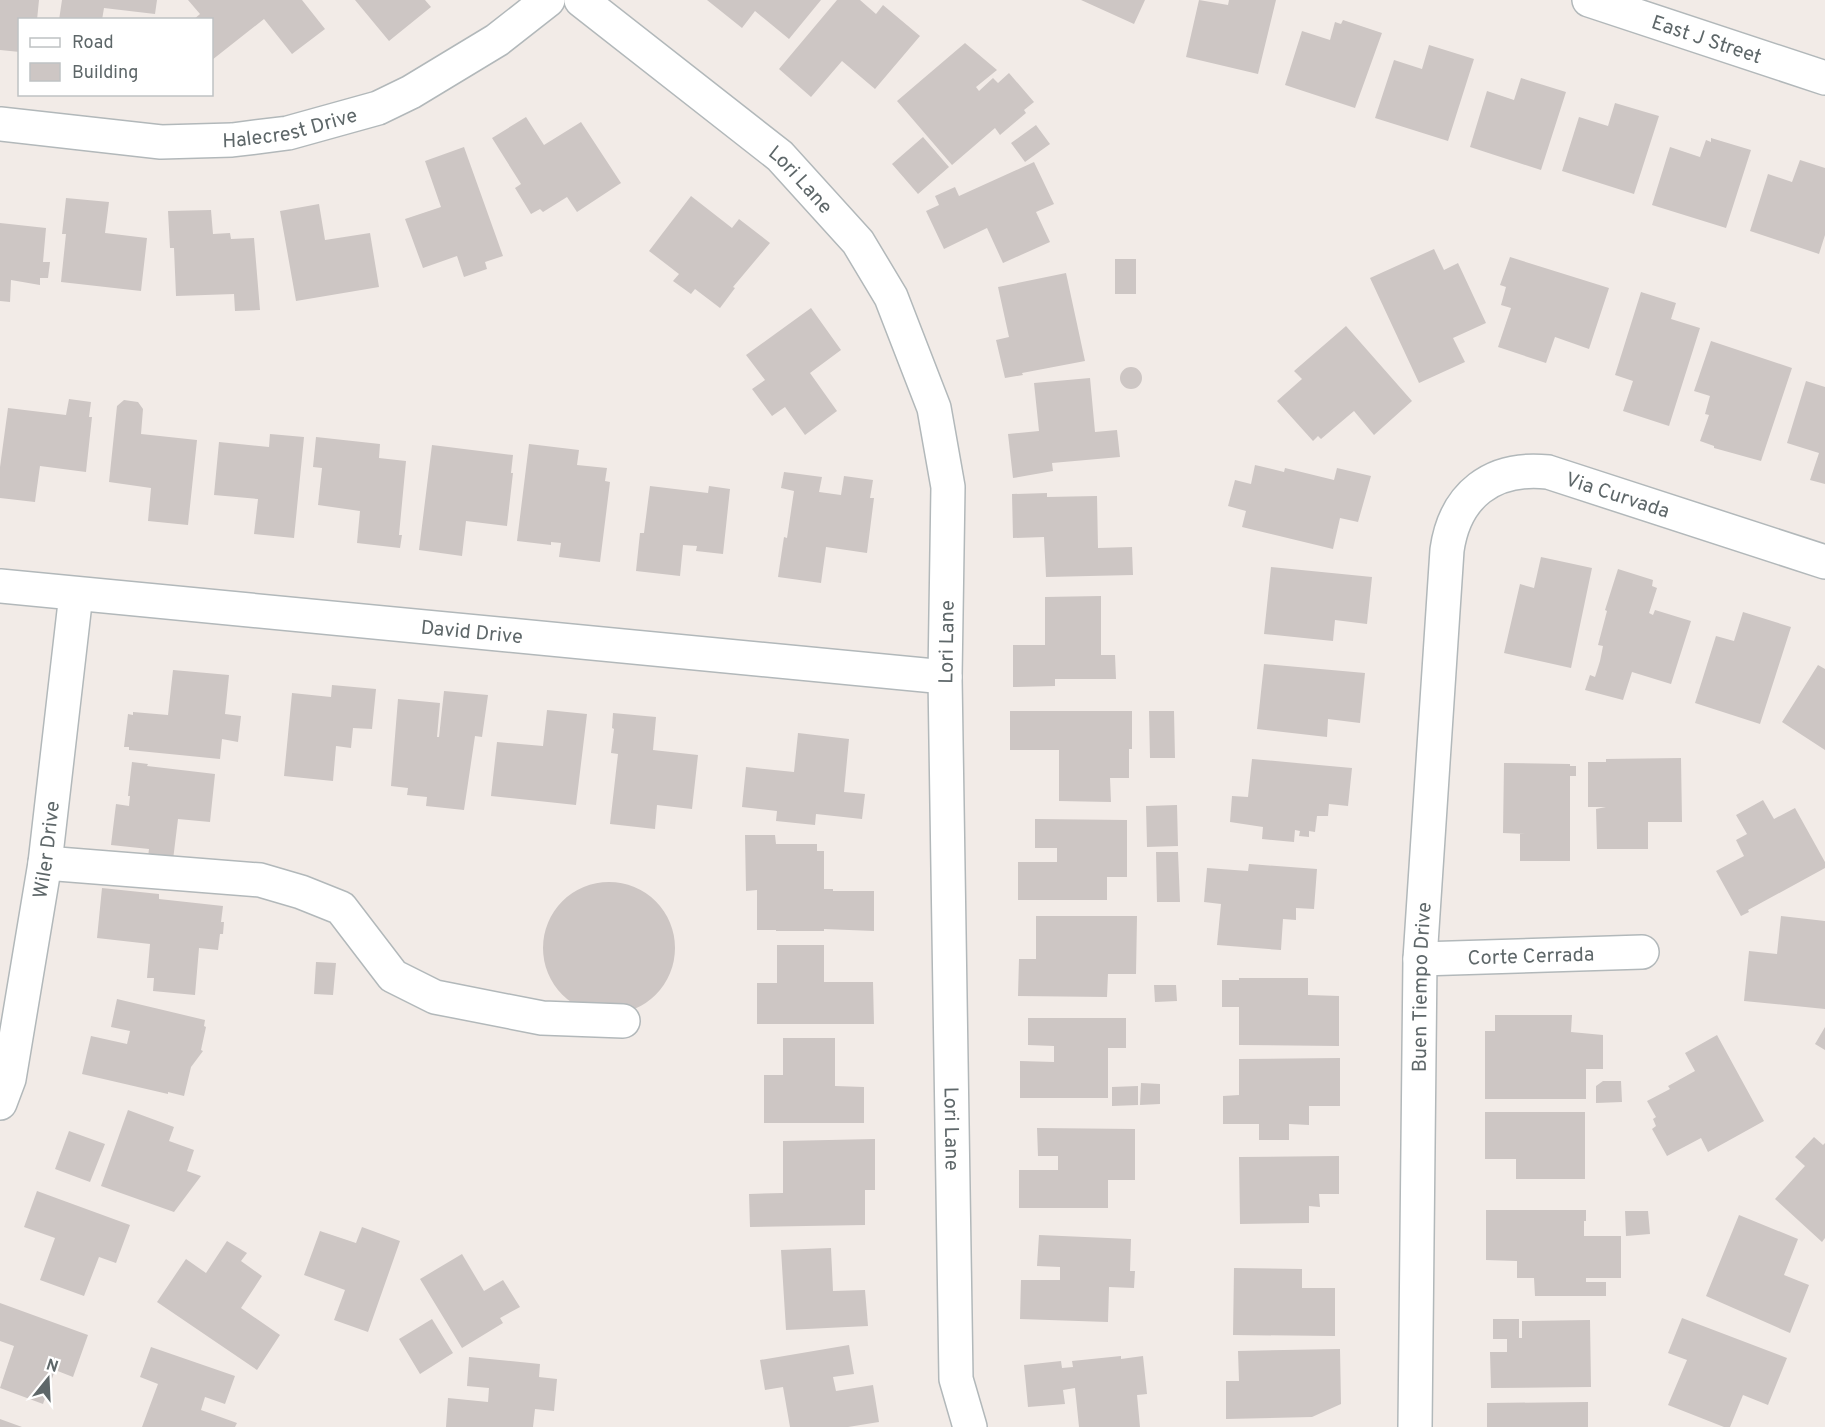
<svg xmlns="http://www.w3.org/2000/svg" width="1825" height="1427" viewBox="0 0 1825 1427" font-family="Overpass,sans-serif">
	<rect width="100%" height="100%" fill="#f2ebe7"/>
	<path fill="#cdc6c4" d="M 0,0 L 39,0 L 37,20 L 20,20 L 20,52 L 0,50 Z
		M 62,0 L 157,0 L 155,14 L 104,8 L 102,20 L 59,20 Z
		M 188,0 L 302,0 L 325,29 L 292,54 L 264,19 L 212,60 L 212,20 L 193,20 L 200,14 Z
		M 355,0 L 425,0 L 431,7 L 389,41 Z
		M 707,0 L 821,0 L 789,39 L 755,11 L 742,28 Z
		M 837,0 L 860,0 L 876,14 L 883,5 L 920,36 L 875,89 L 842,61 L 811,97 L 779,69 Z
		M 1081,0 L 1145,0 L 1134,24 Z
		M 1199,0 L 1228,5 L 1229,0 L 1276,0 L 1258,74 L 1186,57 Z
		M 1343,20 L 1382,33 L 1355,108 L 1285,85 L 1302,31 L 1330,40 L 1335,22 L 1341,24 Z
		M 965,43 L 997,70 L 976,87 L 979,91 L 993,78 L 998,83 L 1009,73 L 1034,102 L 1024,110 L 1026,113 L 1000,135 L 995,128 L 952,165 L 897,101 Z
		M 1429,45 L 1474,59 L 1448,141 L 1375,118 L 1394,60 L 1422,69 Z
		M 1521,78 L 1566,92 L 1541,170 L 1470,147 L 1487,91 L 1514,100 Z
		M 1615,103 L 1659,116 L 1634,194 L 1562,171 L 1579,117 L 1608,126 Z
		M 526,117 L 544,145 L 581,122 L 621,183 L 577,212 L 567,197 L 543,212 L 540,209 L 531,214 L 515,188 L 521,184 L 492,138 Z
		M 1036,125 L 1050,144 L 1025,162 L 1011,143 Z
		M 923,137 L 949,167 L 918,194 L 892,164 Z
		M 1711,138 L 1751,150 L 1726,228 L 1652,205 L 1670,147 L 1700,157 L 1706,140 L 1711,142 Z
		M 464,147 L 503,256 L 485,262 L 487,269 L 464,277 L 457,256 L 423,268 L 405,219 L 441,207 L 425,161 Z
		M 1800,160 L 1825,168 L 1825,235 L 1819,254 L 1750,231 L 1768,174 L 1792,182 Z
		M 1034,162 L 1054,204 L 1036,212 L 1050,242 L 1003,263 L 987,228 L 944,249 L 926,211 L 939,205 L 935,196 L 955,187 L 959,196 Z
		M 691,196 L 732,228 L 739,219 L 770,243 L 733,287 L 735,288 L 720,308 L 695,289 L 691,294 L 673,281 L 679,274 L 649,251 Z
		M 66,198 L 109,202 L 105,233 L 147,238 L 141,291 L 61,282 L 66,234 L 62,234 Z
		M 319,204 L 325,240 L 370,233 L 379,287 L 296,301 L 280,211 Z
		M 211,210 L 213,234 L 230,233 L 231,239 L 254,238 L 260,310 L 235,311 L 234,294 L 176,296 L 174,248 L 170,248 L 168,211 Z
		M 0,223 L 46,228 L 43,262 L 50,262 L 48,278 L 40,278 L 40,285 L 11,280 L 10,302 L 0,301 Z
		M 1434,249 L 1444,270 L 1458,263 L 1486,323 L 1453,338 L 1465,362 L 1419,383 L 1370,278 Z
		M 1510,257 L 1609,288 L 1589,349 L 1555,337 L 1546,363 L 1498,347 L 1511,308 L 1501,305 L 1506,287 L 1500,285 Z
		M 1115,259 L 1136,259 L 1136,294 L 1115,294 Z
		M 1066,273 L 1085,361 L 1022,373 L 1023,375 L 1005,378 L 996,340 L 1009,337 L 998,287 Z
		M 1641,292 L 1676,303 L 1671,319 L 1700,328 L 1669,426 L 1623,411 L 1633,381 L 1615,375 Z
		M 811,308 L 841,350 L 810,373 L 837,411 L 805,435 L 785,407 L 772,416 L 752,389 L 765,380 L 746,355 Z
		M 1346,326 L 1412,401 L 1374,435 L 1354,411 L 1321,439 L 1318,436 L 1313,441 L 1277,401 L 1302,379 L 1294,371 Z
		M 1711,341 L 1792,368 L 1761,461 L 1714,448 L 1714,446 L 1700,441 L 1709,415 L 1705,414 L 1710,396 L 1694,391 Z
		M1120 378a11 11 0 1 1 22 0a11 11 0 1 1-22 0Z
		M 1090,378 L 1095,432 L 1117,430 L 1120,457 L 1052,463 L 1053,471 L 1013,478 L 1008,434 L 1039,431 L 1034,383 Z
		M 1806,381 L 1825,387 L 1825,484 L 1810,480 L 1819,453 L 1787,443 Z
		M 69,399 L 91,402 L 89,417 L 92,417 L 86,472 L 40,466 L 35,502 L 0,498 L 0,467 L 8,408 L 66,415 Z
		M 124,400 L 138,402 L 143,409 L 141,434 L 197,440 L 188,525 L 148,521 L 151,488 L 109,482 L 117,406 Z
		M 270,434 L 304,437 L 294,538 L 254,534 L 258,499 L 214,495 L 219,442 L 269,447 Z
		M 316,437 L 380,444 L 379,458 L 406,461 L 399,535 L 402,535 L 400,548 L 357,543 L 360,511 L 318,505 L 322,468 L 313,467 Z
		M 529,444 L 579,450 L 577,465 L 607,468 L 605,481 L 610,482 L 600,562 L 559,557 L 561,543 L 551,542 L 551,545 L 517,541 Z
		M 432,445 L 513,455 L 511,473 L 513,473 L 507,526 L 466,521 L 462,556 L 419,550 Z
		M 1255,465 L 1284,472 L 1285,468 L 1334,480 L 1337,468 L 1371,476 L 1358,522 L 1340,518 L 1333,549 L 1242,527 L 1246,511 L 1228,506 L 1235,480 L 1251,484 Z
		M 784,472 L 822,477 L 819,492 L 841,495 L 844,476 L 873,480 L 870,498 L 874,498 L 867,553 L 826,547 L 821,583 L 778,577 L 784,537 L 787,538 L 794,491 L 781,488 Z
		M 650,486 L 708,493 L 709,486 L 730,489 L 723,554 L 696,551 L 697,546 L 683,545 L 680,576 L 636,571 L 640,533 L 644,533 Z
		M 1047,493 L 1047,497 L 1097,496 L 1098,548 L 1132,547 L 1133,575 L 1046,577 L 1044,537 L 1013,538 L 1012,494 Z
		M 1541,557 L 1592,568 L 1571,668 L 1504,653 L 1520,584 L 1534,588 Z
		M 1271,567 L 1372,577 L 1367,624 L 1335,620 L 1333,641 L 1264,634 Z
		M 1618,569 L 1653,580 L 1652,586 L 1657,588 L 1649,613 L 1653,615 L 1655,610 L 1691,621 L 1671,684 L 1632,672 L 1623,700 L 1585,690 L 1590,675 L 1595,677 L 1600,661 L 1603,646 L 1598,645 L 1607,611 L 1605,610 Z
		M 1101,596 L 1101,655 L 1115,655 L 1116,679 L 1055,679 L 1055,686 L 1013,687 L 1013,645 L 1045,645 L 1045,597 Z
		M 1743,612 L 1791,627 L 1760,724 L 1695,703 L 1716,636 L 1734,641 Z
		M 1264,664 L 1365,673 L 1360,723 L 1328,719 L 1327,737 L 1257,729 Z
		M 1818,665 L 1825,669 L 1825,750 L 1782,722 Z
		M 173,670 L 229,675 L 225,714 L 241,716 L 238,742 L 222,739 L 220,759 L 129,750 L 129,747 L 124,747 L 128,714 L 133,715 L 133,712 L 168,715 Z
		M 332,685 L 376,689 L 372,729 L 353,728 L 351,748 L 336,746 L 333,781 L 284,776 L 292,693 L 331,697 Z
		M 444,691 L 488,695 L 482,737 L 475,736 L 464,810 L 426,806 L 427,797 L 407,795 L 408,788 L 391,786 L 398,699 L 440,703 L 437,737 L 439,737 Z
		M 547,710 L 587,714 L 576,805 L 491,796 L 497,742 L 543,746 Z
		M 1010,711 L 1132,711 L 1132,749 L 1129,749 L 1129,778 L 1110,778 L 1111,802 L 1059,801 L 1059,750 L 1010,750 Z
		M 1149,711 L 1174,711 L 1175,758 L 1150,758 Z
		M 613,713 L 656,717 L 653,750 L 698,755 L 692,809 L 657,805 L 655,829 L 610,824 L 618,754 L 611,753 L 614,729 L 612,728 Z
		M 798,733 L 849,739 L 844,792 L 865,794 L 862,819 L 816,814 L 815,825 L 776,821 L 777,811 L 742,807 L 746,767 L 794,772 Z
		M 1681,758 L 1682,822 L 1648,822 L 1648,849 L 1597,849 L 1596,809 L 1606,807 L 1588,807 L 1588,762 L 1606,762 L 1606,759 Z
		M 1252,759 L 1352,768 L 1348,806 L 1329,804 L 1328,816 L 1317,816 L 1315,832 L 1309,831 L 1309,837 L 1299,836 L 1300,831 L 1295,830 L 1294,842 L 1262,839 L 1263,827 L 1230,822 L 1232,796 L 1248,797 Z
		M 132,762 L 148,764 L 147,766 L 215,774 L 210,822 L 178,819 L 173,860 L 148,857 L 149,849 L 111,845 L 116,804 L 129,806 L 130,796 L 128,796 Z
		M 1504,763 L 1570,764 L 1570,766 L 1576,766 L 1576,776 L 1570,776 L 1570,861 L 1520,861 L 1520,834 L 1525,834 L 1503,833 Z
		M 1763,800 L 1774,819 L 1795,808 L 1825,862 L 1825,868 L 1748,910 L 1749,912 L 1741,916 L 1716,871 L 1744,856 L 1736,840 L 1747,834 L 1736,815 Z
		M 1177,805 L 1178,846 L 1147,847 L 1146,806 Z
		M 1035,819 L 1127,820 L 1127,877 L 1107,877 L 1107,900 L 1018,900 L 1018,862 L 1057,862 L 1057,848 L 1035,848 Z
		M 745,835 L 775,835 L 776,844 L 817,844 L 817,851 L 824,851 L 824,889 L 833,889 L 833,891 L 874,891 L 874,931 L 824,929 L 824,931 L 776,931 L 776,930 L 757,930 L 757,890 L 746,891 Z
		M 1156,852 L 1178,852 L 1180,902 L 1157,902 Z
		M 1249,864 L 1317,869 L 1314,909 L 1296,908 L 1296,920 L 1283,919 L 1281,950 L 1217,945 L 1221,904 L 1204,902 L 1207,868 L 1248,871 Z
		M543 948a66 66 0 1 1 132 0a66 66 0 1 1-132 0Z
		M 102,888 L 159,894 L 159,899 L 223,906 L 221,922 L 224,922 L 223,934 L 220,934 L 218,950 L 199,948 L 195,995 L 153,991 L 154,978 L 147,978 L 150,944 L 97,938 Z
		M 1036,916 L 1137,916 L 1136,974 L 1108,974 L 1107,997 L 1018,996 L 1019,959 L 1036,959 Z
		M 1781,916 L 1825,921 L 1825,1009 L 1744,1001 L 1749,951 L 1777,954 Z
		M 777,945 L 824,945 L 824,982 L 873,982 L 874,1024 L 757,1024 L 757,983 L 777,983 Z
		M 316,962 L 336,963 L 333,995 L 314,994 Z
		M 1239,978 L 1308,978 L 1308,995 L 1339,996 L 1339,1046 L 1239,1045 L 1239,1007 L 1222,1007 L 1222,980 L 1239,980 Z
		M 1154,985 L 1176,985 L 1177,1001 L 1155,1002 Z
		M 117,999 L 205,1020 L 204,1026 L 206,1027 L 201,1050 L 203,1051 L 191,1067 L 184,1096 L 168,1092 L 168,1094 L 82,1074 L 91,1036 L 127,1044 L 130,1031 L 111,1027 Z
		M 1495,1015 L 1572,1015 L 1571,1032 L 1603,1035 L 1603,1069 L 1586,1069 L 1586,1099 L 1485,1099 L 1485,1031 L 1495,1031 Z
		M 1028,1018 L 1126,1018 L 1126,1048 L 1108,1048 L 1108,1098 L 1020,1098 L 1020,1061 L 1054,1062 L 1054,1046 L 1028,1045 Z
		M 1825,1027 L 1825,1050 L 1815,1044 Z
		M 1717,1035 L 1764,1121 L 1708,1152 L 1701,1138 L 1667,1156 L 1652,1129 L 1656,1126 L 1653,1119 L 1656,1117 L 1647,1101 L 1670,1089 L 1668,1086 L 1695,1071 L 1685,1053 Z
		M 783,1038 L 835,1038 L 835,1086 L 864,1087 L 864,1123 L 764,1123 L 764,1075 L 783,1075 Z
		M 1340,1058 L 1340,1106 L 1309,1106 L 1309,1125 L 1289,1124 L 1289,1140 L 1259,1140 L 1259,1124 L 1223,1124 L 1223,1096 L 1239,1095 L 1239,1059 Z
		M 1603,1081 L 1621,1081 L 1622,1102 L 1596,1103 L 1596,1086 Z
		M 1141,1083 L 1160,1084 L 1160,1104 L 1140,1105 Z
		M 1138,1086 L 1138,1105 L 1112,1106 L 1112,1087 Z
		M 128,1110 L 174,1127 L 169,1141 L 194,1150 L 187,1171 L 201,1176 L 174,1212 L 101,1186 Z
		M 1485,1112 L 1585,1112 L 1585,1179 L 1516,1179 L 1516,1159 L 1485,1159 Z
		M 1037,1128 L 1135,1129 L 1135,1180 L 1108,1180 L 1108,1208 L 1019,1208 L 1019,1170 L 1058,1170 L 1058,1156 L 1038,1156 Z
		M 69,1131 L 105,1144 L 90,1182 L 55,1169 Z
		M 1814,1137 L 1823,1145 L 1825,1143 L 1825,1238 L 1822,1242 L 1775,1199 L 1805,1166 L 1795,1157 Z
		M 875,1139 L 875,1190 L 865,1190 L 865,1225 L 750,1227 L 749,1194 L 783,1193 L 783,1141 Z
		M 1339,1156 L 1339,1194 L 1319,1194 L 1320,1207 L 1309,1206 L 1309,1223 L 1240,1224 L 1239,1157 Z
		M 37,1191 L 130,1225 L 116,1263 L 99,1257 L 84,1296 L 40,1280 L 55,1238 L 24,1227 Z
		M 1486,1210 L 1586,1210 L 1586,1221 L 1584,1221 L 1584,1236 L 1621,1236 L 1621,1278 L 1586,1278 L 1586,1282 L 1606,1282 L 1606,1296 L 1535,1296 L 1534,1278 L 1517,1278 L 1517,1261 L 1486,1260 Z
		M 1625,1211 L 1648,1211 L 1650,1234 L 1626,1236 Z
		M 1739,1215 L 1798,1239 L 1784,1275 L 1809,1285 L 1790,1333 L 1706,1296 Z
		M 362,1227 L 400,1241 L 368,1332 L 334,1320 L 345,1290 L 304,1275 L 320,1231 L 356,1243 Z
		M 1039,1235 L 1131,1239 L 1130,1271 L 1135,1271 L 1134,1288 L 1109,1287 L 1108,1322 L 1020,1319 L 1021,1280 L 1060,1280 L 1060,1267 L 1037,1266 Z
		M 227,1241 L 247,1253 L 241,1261 L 262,1276 L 241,1308 L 280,1335 L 257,1370 L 157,1302 L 186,1259 L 206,1273 Z
		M 831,1248 L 833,1291 L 865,1290 L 868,1326 L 786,1330 L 781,1250 Z
		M 462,1254 L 484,1291 L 503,1280 L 520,1307 L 500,1318 L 503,1323 L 462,1348 L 420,1279 Z
		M 1234,1268 L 1302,1269 L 1302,1288 L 1335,1288 L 1335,1336 L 1233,1335 Z
		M 0,1303 L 88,1335 L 73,1377 L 55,1370 L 43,1404 L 0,1388 L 14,1346 L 0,1341 Z
		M 1682,1318 L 1787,1358 L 1768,1405 L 1743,1395 L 1730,1427 L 1724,1427 L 1668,1405 L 1687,1360 L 1668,1353 Z
		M 432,1319 L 453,1353 L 420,1374 L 399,1339 Z
		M 1493,1319 L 1519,1319 L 1519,1338 L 1522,1338 L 1522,1321 L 1590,1320 L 1591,1387 L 1491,1388 L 1490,1352 L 1507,1352 L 1507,1339 L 1493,1339 Z
		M 849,1345 L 854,1374 L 833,1377 L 836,1391 L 873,1385 L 879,1422 L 848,1427 L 790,1427 L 783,1387 L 765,1390 L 760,1360 Z
		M 151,1347 L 235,1376 L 225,1404 L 205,1397 L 201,1410 L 237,1423 L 235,1427 L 142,1427 L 158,1384 L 140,1377 Z
		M 1340,1349 L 1341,1404 L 1312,1417 L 1226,1419 L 1226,1381 L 1239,1381 L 1238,1351 Z
		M 1121,1356 L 1121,1359 L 1143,1356 L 1147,1394 L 1137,1395 L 1140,1427 L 1079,1427 L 1075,1388 L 1063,1390 L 1065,1404 L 1028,1407 L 1024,1365 L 1061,1361 L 1062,1368 L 1073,1367 L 1072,1361 Z
		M 469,1357 L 540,1364 L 539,1377 L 557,1379 L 554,1411 L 535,1409 L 533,1427 L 446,1427 L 448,1398 L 488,1402 L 489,1388 L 467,1386 Z
		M 1588,1402 L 1588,1427 L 1487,1427 L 1487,1403 Z
		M 0,1419 L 22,1427 L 0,1427 Z"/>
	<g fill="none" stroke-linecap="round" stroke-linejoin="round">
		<g stroke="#b2b8ba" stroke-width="36">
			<g id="minor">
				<path id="s1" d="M 581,0 L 780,156 L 858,242 L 891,297 L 934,408 L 948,487 L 945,677 L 956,1379 L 970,1427"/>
				<path id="s2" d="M 1589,0 L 1825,78"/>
				<path id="s3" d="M 0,124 L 161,142 L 232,140 L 288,133 L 378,108 L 411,92 L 497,40 L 548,0"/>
				<path id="s4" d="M 0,586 L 945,677"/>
				<path d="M 45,863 L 260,880 L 301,892 L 341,908 L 393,976 L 435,997 L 542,1018 L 623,1021"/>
				<path id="s5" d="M 1420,959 L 1642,952"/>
				<path id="s6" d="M 0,1103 L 9,1079 L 45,863 L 76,594"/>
				<path id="s7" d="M 1415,1427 L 1420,959 L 1447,550 C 1455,495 1492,466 1548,472 L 1825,562"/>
			</g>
		</g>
		<use href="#minor" stroke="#fff" stroke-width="33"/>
	</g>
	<g text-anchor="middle" stroke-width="5" stroke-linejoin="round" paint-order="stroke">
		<g font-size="20" fill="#5e6769" stroke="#fff">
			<text dy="7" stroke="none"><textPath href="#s2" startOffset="124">East J Street</textPath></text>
			<text dy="7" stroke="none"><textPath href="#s3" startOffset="292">Halecrest Drive</textPath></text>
			<text dy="7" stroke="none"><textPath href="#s1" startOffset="284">Lori Lane</textPath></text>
			<text dy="7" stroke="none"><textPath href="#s7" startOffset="1095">Via Curvada</textPath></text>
			<text dy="7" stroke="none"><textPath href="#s4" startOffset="474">David Drive</textPath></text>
			<text transform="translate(946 642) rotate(-89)" y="7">Lori Lane</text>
			<text dy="7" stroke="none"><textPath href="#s6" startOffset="258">Wiler Drive</textPath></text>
			<text dy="7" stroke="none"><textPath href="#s5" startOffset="111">Corte Cerrada</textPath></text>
			<text dy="7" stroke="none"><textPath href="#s7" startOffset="440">Buen Tiempo Drive</textPath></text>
			<text dy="7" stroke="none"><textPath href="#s1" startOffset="1274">Lori Lane</textPath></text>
		</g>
	</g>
	<rect x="18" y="18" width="195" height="78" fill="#ffffff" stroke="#bfc2c3" stroke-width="1.5"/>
	<rect x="30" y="38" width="30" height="9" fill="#ffffff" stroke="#bfc2c3" stroke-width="1.5"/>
	<text x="72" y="48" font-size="18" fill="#5e6769">Road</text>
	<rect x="30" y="63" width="30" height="18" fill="#cdc6c4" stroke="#bfc2c3" stroke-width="1.5"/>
	<text x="72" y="78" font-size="18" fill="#5e6769">Building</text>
	<g transform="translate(48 1379) rotate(18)" stroke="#ffffff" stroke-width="4.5" paint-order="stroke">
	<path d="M0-4.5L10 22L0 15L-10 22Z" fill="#5e6769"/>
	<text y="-9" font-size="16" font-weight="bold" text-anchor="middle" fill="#5e6769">N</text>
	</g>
</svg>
